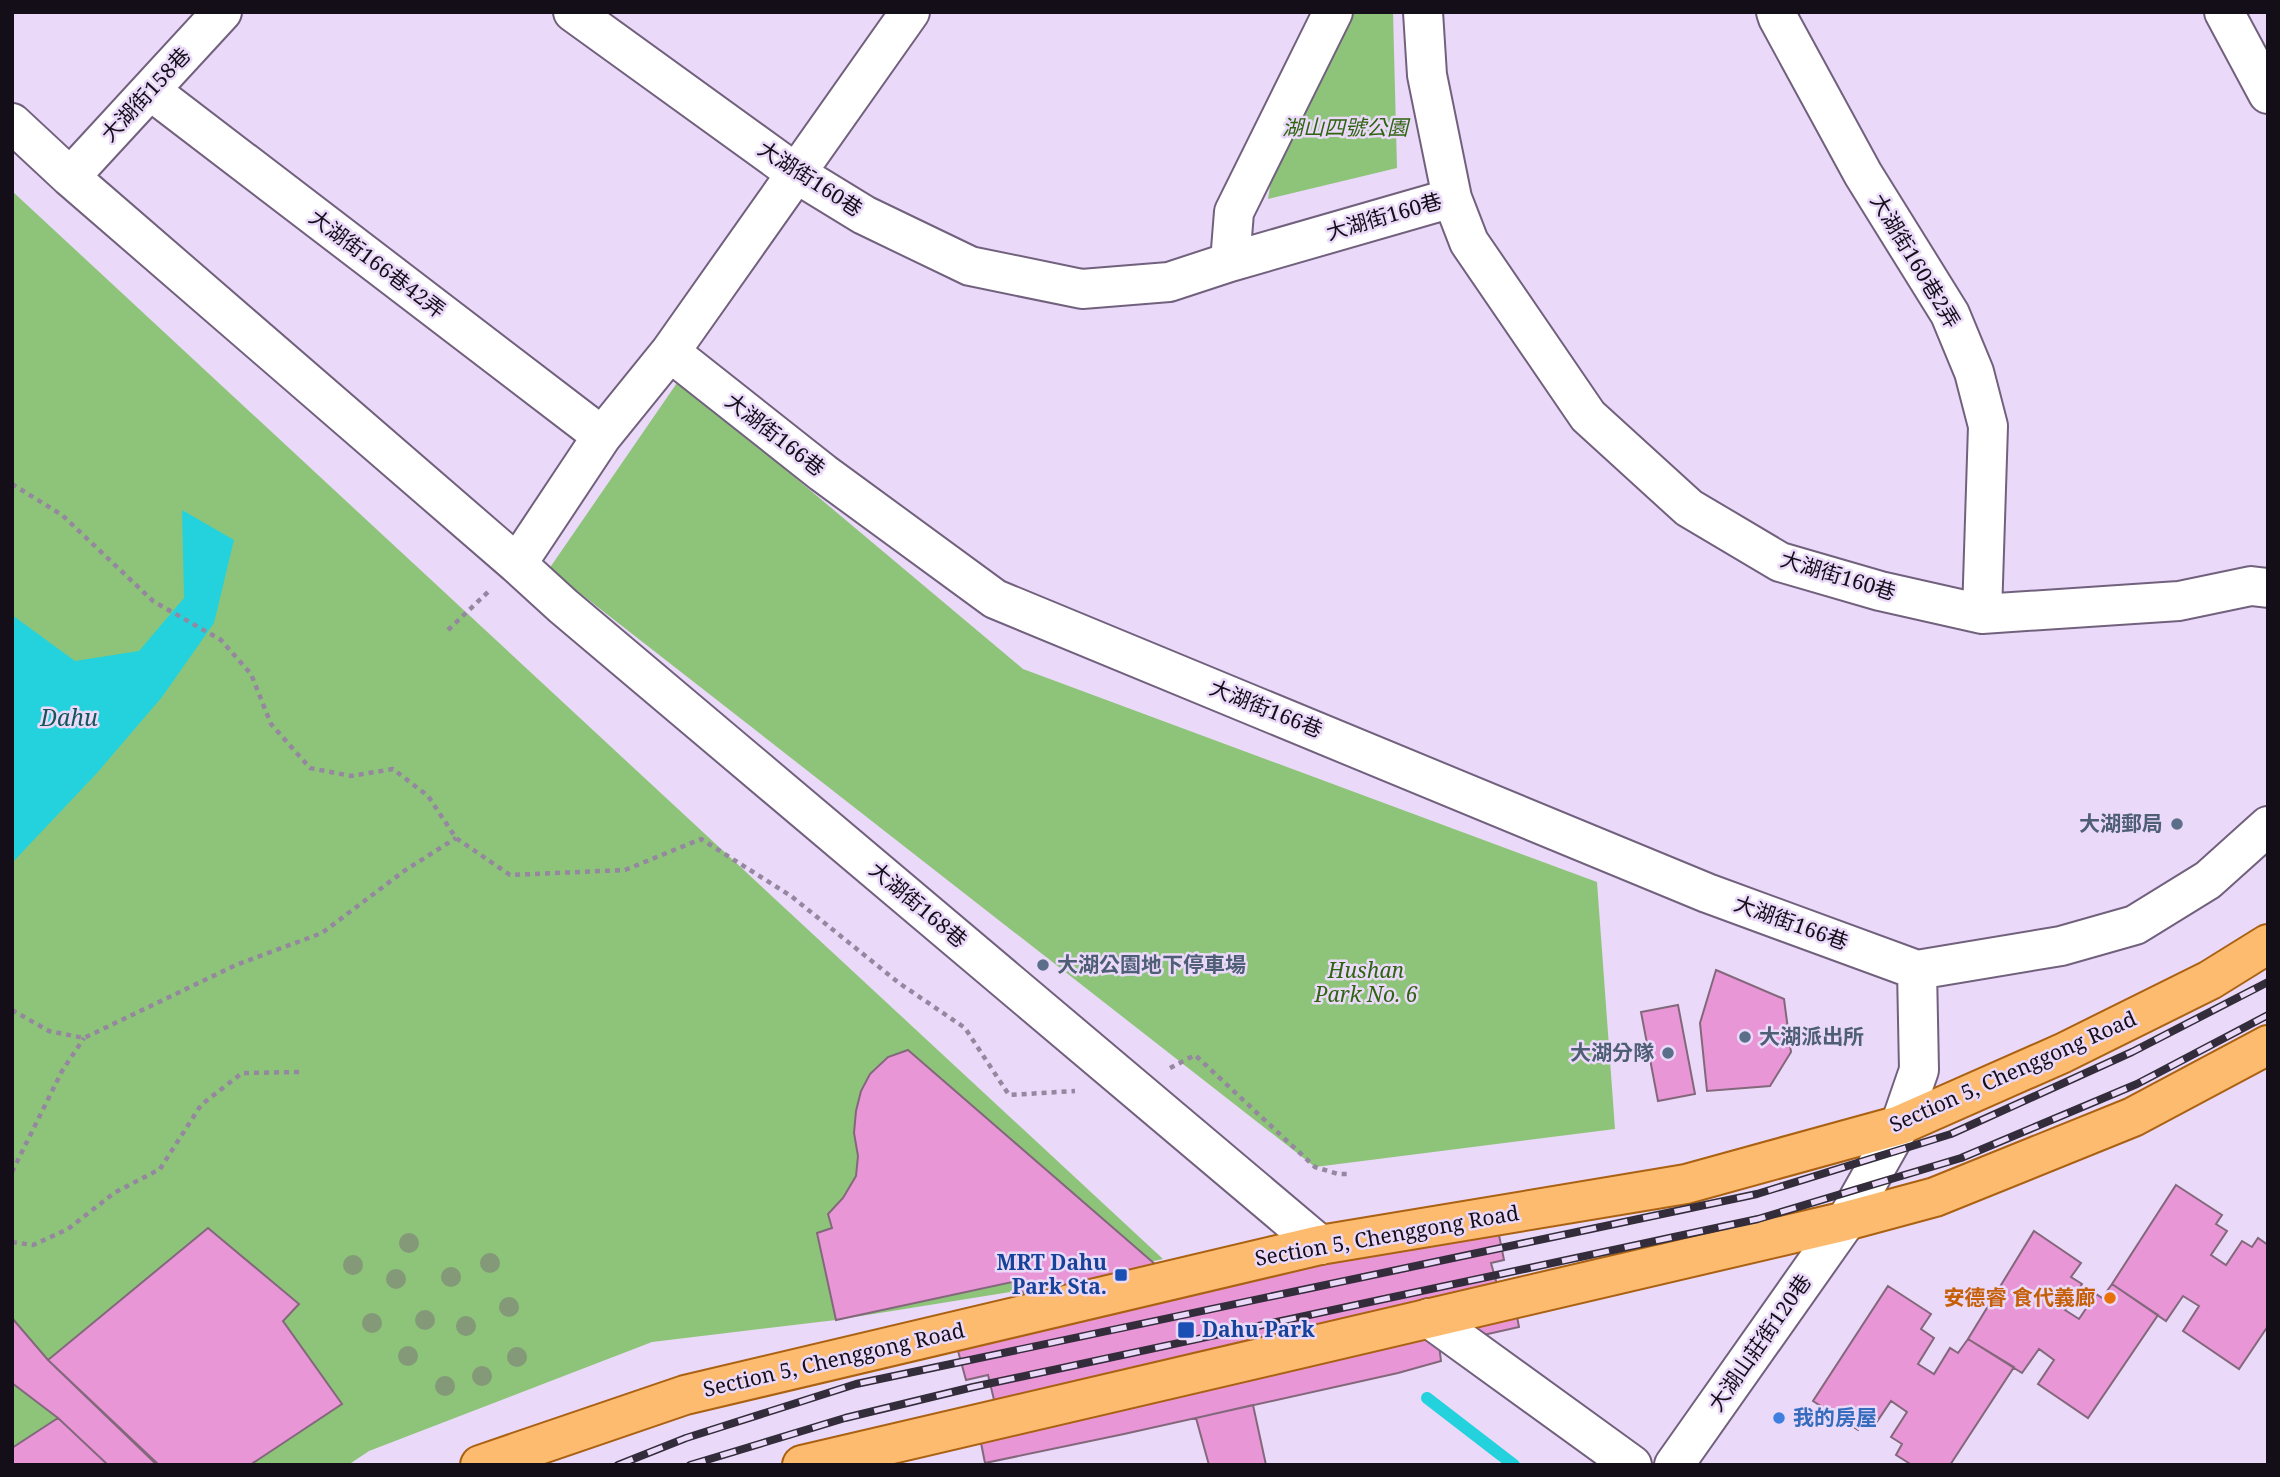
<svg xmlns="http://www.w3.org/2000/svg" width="2280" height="1477" viewBox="0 0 2280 1477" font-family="'Noto Serif','Noto Sans TC',serif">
	<rect width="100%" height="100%" fill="#ead9f9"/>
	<path fill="#8ec479" d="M 1345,12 L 1393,12 L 1397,168 L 1268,199 L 1274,162 Z
		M 12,191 L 1163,1259 L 1029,1289 L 836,1320 L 652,1342 L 369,1451 L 348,1465 L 12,1465 Z
		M 679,380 L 1023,669 L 1597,882 L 1615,1129 L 1315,1167 L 549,569 Z"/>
	<path fill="#24d2dd" d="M 182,510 L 234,540 L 214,623 L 162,697 L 97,773 L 12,863 L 12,615 L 75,661 L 139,651 L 184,598 Z"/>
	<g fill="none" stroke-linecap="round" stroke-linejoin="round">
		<path stroke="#24d2dd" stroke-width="12" d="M 1427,1398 L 1514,1465"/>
	</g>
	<path fill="#e996d7" stroke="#83687c" stroke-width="2" d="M 1716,970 L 1784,999 L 1791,1052 L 1770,1086 L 1707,1091 L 1700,1023 Z
		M 1678,1005 L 1695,1094 L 1658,1101 L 1641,1012 Z
		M 908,1050 L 1171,1278 L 1031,1300 L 1012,1282 L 836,1320 L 817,1233 L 832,1228 L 828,1214 L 843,1198 L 856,1176 L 858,1156 L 854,1133 L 856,1111 L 861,1091 L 870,1074 L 888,1057 Z
		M 2176,1185 L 2222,1215 L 2216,1224 L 2227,1231 L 2211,1255 L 2226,1265 L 2242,1241 L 2252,1247 L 2258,1238 L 2268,1245 L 2268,1326 L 2239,1369 L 2183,1331 L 2199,1306 L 2183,1296 L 2166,1321 L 2112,1284 Z
		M 1497,1225 L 1504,1260 L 1491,1263 L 1498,1288 L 1511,1284 L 1519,1327 L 1439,1345 L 1441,1361 L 1398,1373 L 1124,1434 L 985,1463 L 975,1413 L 996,1408 L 988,1375 L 966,1380 L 952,1329 Z
		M 208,1228 L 299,1304 L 283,1321 L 342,1404 L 250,1465 L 157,1465 L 48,1360 Z
		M 2034,1231 L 2081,1263 L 2071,1277 L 2082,1284 L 2065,1310 L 2079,1319 L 2096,1294 L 2102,1298 L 2112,1284 L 2158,1315 L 2088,1418 L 2038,1384 L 2054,1360 L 2039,1349 L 2022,1373 L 1968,1339 Z
		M 1888,1286 L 1931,1314 L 1921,1329 L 1934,1338 L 1918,1364 L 1934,1374 L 1950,1348 L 1958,1353 L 1968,1339 L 2014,1367 L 1950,1465 L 1912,1465 L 1896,1455 L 1902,1444 L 1891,1437 L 1907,1412 L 1891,1401 L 1874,1426 L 1865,1420 L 1858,1430 L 1813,1401 Z
		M 12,1318 L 48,1360 L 159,1465 L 108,1465 L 58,1418 L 12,1383 Z
		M 1253,1405 L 1266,1465 L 1209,1465 L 1196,1418 Z
		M 58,1418 L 108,1465 L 12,1465 L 12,1448 Z"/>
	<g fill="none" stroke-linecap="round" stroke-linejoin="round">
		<g stroke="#71617d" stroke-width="42">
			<path id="minor" d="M 573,12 L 797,174 L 864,215 L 970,266 L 1082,289 L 1169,282 L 1230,262 L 1452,198
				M 1423,12 L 1427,75 L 1452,198 L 1469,242 L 1588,416 L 1689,508 L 1780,562 L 1880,591 L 1982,614 L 2179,601 L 2251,586 L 2268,588
				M 1776,12 L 1778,18 L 1863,174 L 1950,314 L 1974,372 L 1988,426 L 1982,614
				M 2224,12 L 2268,94
				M 151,91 L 602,436
				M 12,123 L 70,177 L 517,564 L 602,436 L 670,352 L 910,12
				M 70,177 L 222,12
				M 1230,262 L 1234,212 L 1333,12
				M 670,352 L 823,473 L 995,599 L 1707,893 L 1917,970
				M 517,564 L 563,606 L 1320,1245
				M 1429,1318 L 1632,1465
				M 1674,1465 L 1846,1221 L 1900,1125 L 1919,1070 L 1917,970 L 2061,946 L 2135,925 L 2208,880 L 2268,826"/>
		</g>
		<g stroke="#aa6112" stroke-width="42">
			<path id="major" d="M 480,1465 L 685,1395 L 1320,1245 L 1686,1184 L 1900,1125 L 2063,1053 L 2210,980 L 2268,944
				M 802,1465 L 1846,1221 L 1935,1197 L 2133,1117 L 2268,1045"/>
		</g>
		<path stroke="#94879f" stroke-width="4.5" stroke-dasharray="5 5" stroke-linecap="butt" d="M 12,484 L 62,515 L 153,601 L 221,640 L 251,674 L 271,724 L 310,768 L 351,776 L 393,769 L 428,796 L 456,838 L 510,875 L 625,870 L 701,839 L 791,896 L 899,983 L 965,1028 L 1009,1095 L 1075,1091
			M 448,630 L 489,591
			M 12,1010 L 49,1031 L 84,1038 L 236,965 L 322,933 L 404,871 L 456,838
			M 1170,1068 L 1195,1055 L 1315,1167 L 1338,1174 L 1350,1174
			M 12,1172 L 62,1071 L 84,1038
			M 12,1242 L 33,1245 L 68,1229 L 114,1193 L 160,1169 L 201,1105 L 242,1073 L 301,1072"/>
		<use href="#minor" stroke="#fff" stroke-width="38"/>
		<use href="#major" stroke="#fcbb6f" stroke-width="38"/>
		<g stroke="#332c3a" stroke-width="8">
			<path id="rail" d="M 618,1465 L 686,1438 L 856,1384 L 1757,1194 L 1951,1134 L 2132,1052 L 2268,982
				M 690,1465 L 845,1418 L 973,1387 L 1758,1219 L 1961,1158 L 2137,1084 L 2268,1015"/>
		</g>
		<use href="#rail" stroke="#ead9f9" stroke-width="5" stroke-dasharray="16" stroke-linecap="butt"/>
	</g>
	<g fill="#839978">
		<circle cx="409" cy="1243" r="10"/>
		<circle cx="490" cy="1263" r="10"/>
		<circle cx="353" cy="1265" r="10"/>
		<circle cx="451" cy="1277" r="10"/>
		<circle cx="396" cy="1279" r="10"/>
		<circle cx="509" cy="1307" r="10"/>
		<circle cx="425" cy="1320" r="10"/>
		<circle cx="372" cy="1323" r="10"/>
		<circle cx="466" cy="1326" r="10"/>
		<circle cx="408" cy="1356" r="10"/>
		<circle cx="517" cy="1357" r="10"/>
		<circle cx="482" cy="1376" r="10"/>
		<circle cx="445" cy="1386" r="10"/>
	</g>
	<g fill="#5c6f8a" stroke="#ead9f9" stroke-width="2.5">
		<circle cx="2177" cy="824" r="7"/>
		<circle cx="1043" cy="965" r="7"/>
		<circle cx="1745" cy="1037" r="7"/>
		<circle cx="1668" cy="1053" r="7"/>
	</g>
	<g fill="#1a4fb4" stroke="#ead9f9" stroke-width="2.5">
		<rect x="1114" y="1268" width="14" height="14" rx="3.5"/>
		<rect x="1177" y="1321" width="18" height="18" rx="3.5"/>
	</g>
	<circle fill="#e8710a" stroke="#ead9f9" stroke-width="2.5" cx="2110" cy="1298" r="7"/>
	<circle fill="#3f7fe0" stroke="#ead9f9" stroke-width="2.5" cx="1779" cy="1418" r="7"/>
	<g text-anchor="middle" stroke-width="5" stroke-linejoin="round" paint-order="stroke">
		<g font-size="21" fill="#140e19" stroke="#ead9f9">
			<text transform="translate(146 95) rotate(-47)" y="7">大湖街158巷</text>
			<text transform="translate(810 179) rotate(33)" y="7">大湖街160巷</text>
			<text transform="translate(1384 217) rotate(-16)" y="7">大湖街160巷</text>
			<text transform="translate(1915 261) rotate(59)" y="7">大湖街160巷2弄</text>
			<text transform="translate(377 264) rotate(37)" y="7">大湖街166巷42弄</text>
			<text transform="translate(775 435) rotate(38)" y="7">大湖街166巷</text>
			<text transform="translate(1838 576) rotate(17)" y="7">大湖街160巷</text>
			<text transform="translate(1266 709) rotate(22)" y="7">大湖街166巷</text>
			<text transform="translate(918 905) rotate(40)" y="7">大湖街168巷</text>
			<text transform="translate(1791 923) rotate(20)" y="7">大湖街166巷</text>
			<text transform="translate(2013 1072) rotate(-24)" y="7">Section 5, Chenggong Road</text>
			<text transform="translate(1387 1236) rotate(-10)" y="7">Section 5, Chenggong Road</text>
			<text transform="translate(1760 1343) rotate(-55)" y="7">大湖山莊街120巷</text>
			<text transform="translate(834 1360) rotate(-13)" y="7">Section 5, Chenggong Road</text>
		</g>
		<g font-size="21" font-style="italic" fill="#2e640f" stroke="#ead9f9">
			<text x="1345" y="135">湖山四號公園</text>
			<text x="1366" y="978">Hushan<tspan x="1366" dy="24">Park No. 6</tspan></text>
		</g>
		<g font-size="21" font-weight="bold" fill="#4e5e75" stroke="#ead9f9" text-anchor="end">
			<text x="2163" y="831">大湖郵局</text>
			<text x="1057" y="972" text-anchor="start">大湖公園地下停車場</text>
			<text x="1759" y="1044" text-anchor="start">大湖派出所</text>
			<text x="1654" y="1060">大湖分隊</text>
		</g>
		<g font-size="21" font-weight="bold" fill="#164399" stroke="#ead9f9" text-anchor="end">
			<text x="1107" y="1270">MRT Dahu<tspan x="1107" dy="24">Park Sta.</tspan></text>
			<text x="1202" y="1337" text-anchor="start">Dahu Park</text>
		</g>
		<g font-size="21" font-weight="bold" fill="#c56008" stroke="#ead9f9" text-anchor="end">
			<text x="2096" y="1305">安德睿 食代義廊</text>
		</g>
		<g font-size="21" font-weight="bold" fill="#366cbe" stroke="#ead9f9" text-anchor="start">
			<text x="1793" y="1425">我的房屋</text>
		</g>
		<g font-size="23" font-style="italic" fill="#13565a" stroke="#ead9f9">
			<text x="69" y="726">Dahu</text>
		</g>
	</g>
	<rect width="2280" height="1477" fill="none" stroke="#140e19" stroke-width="28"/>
</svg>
